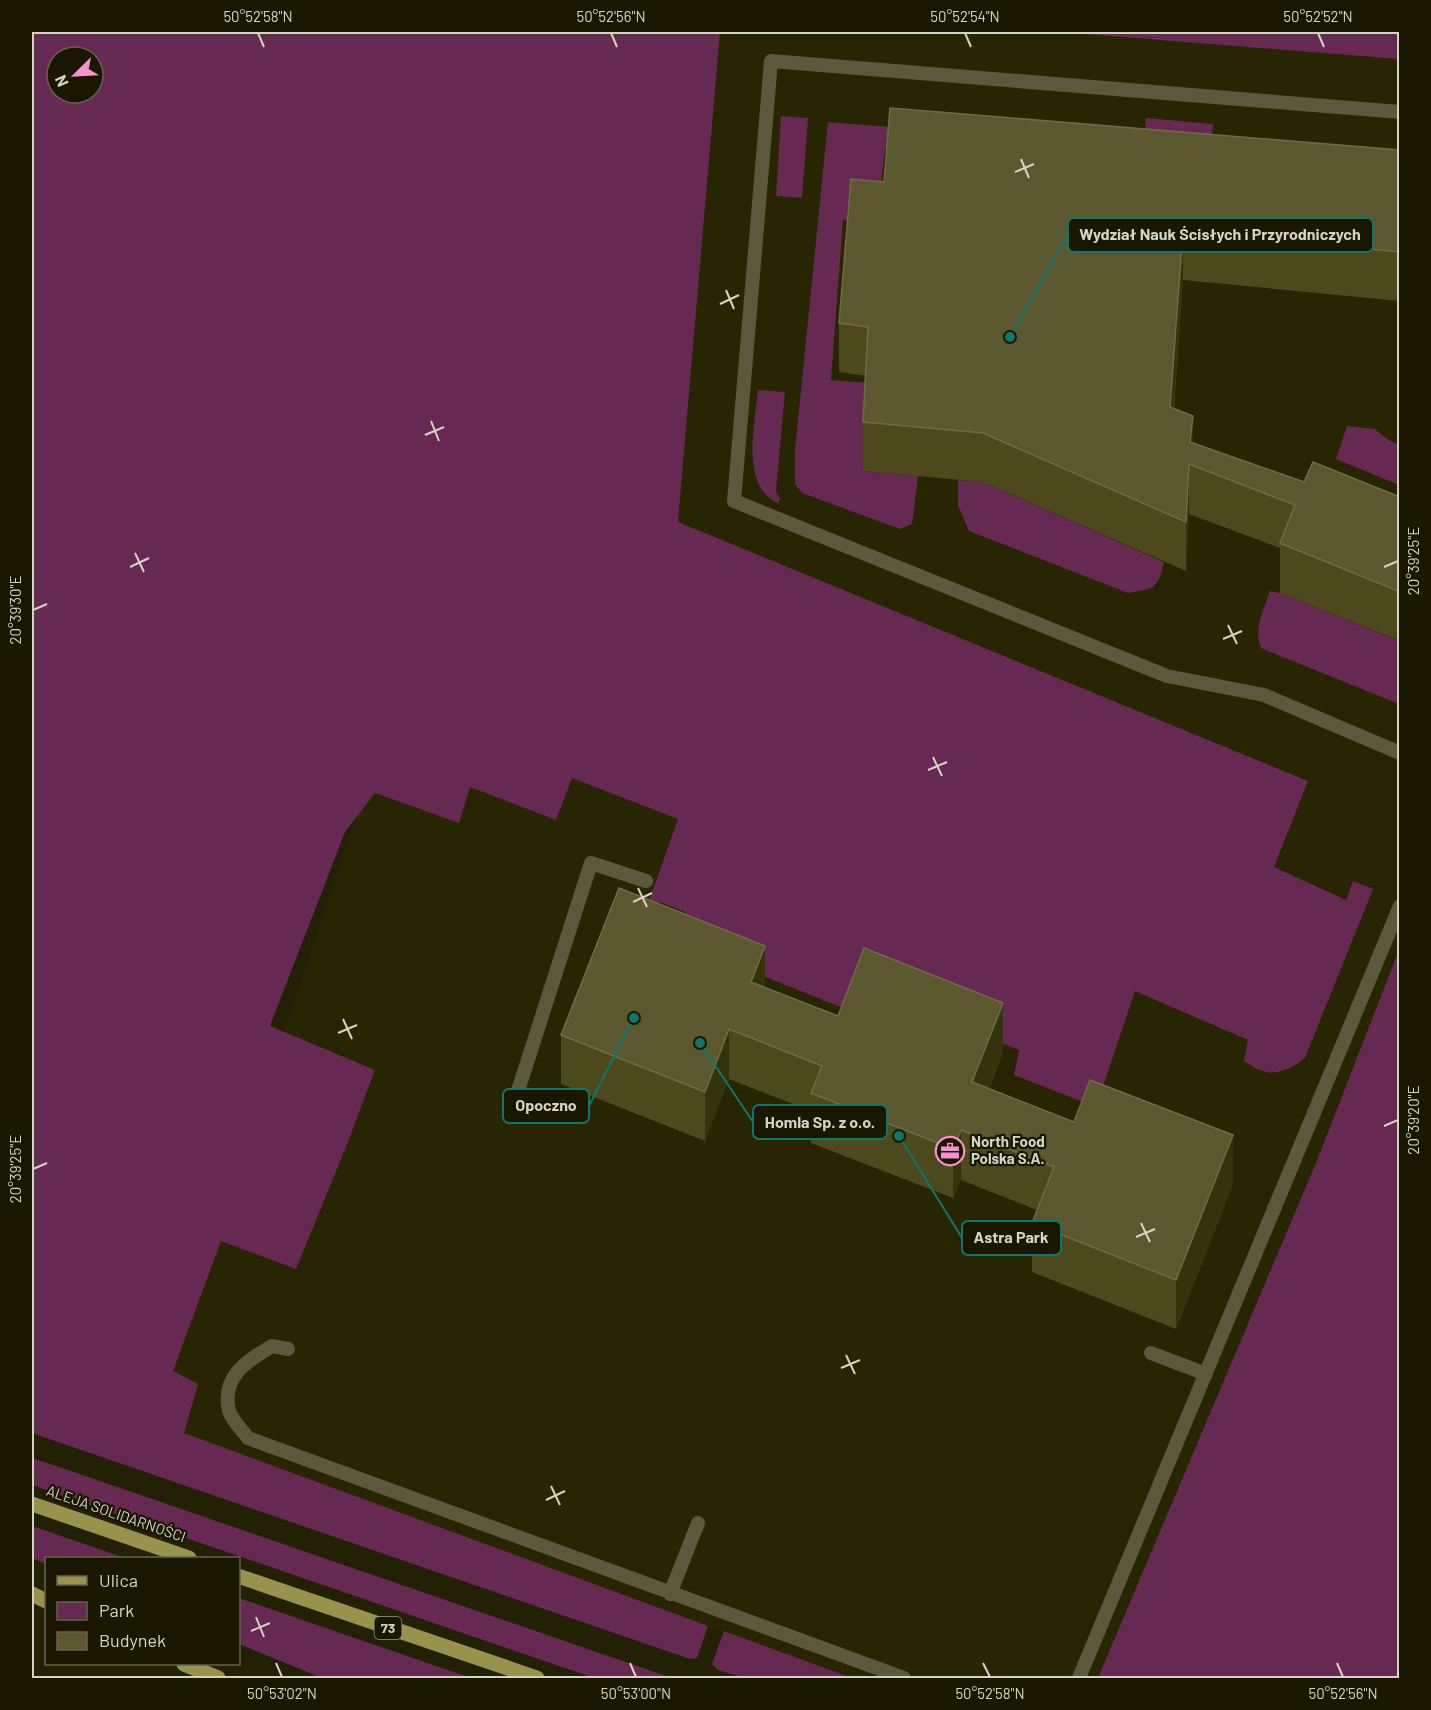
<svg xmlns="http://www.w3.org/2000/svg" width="1431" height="1710" viewBox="0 0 1431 1710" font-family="Barlow,sans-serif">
	<rect width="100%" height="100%" fill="#222005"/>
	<path fill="#282602" d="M 720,32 L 1059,32 L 1399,59 L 1399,1678 L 852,1678 L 151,1430 L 461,503 L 1308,781 L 678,523 Z"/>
	<path fill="#662951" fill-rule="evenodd" d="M 32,32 L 720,32 L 678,522 L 1308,781 L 1274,867 L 1346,900 L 1353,881 L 1373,889 L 1305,1058 C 1296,1066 1279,1075 1266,1072 C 1258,1070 1250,1065 1244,1061 L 1248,1040 L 1135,991 L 1096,1107 L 1014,1075 L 1019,1050 L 861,989 L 853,1012 L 676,941 L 686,912 L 659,902 L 646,929 L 640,926 L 678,819 L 572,778 L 556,820 L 470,787 L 459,823 L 375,793 L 345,832 L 270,1026 L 375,1070 L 346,1147 L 296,1269 L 221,1241 L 173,1371 L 198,1384 L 184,1433 L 708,1626 L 697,1658 L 690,1659 L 32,1433 ZM 57,57 L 93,57 L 93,93 L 57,93 Z
		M 1059,32 L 1399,32 L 1399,59 Z
		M 781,116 L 808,118 L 802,198 L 776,196 Z
		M 1146,118 L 1213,124 L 1212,136 L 1145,129 Z
		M 828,122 L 1062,141 L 1399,189 L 885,149 L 877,222 L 843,220 L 831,380 L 868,383 L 863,471 L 918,476 L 912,524 L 900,529 L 802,493 L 795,484 L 795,450 Z
		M 758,390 L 785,392 L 776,491 L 780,499 L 778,503 C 740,488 755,422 758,390 Z
		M 1347,426 L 1375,429 L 1387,439 L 1399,445 L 1399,485 L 1336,459 Z
		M 958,480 L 983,482 L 1164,562 C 1157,590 1156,588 1128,593 L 969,531 L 958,505 Z
		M 1270,591 L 1280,593 L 1399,641 L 1399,704 L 1261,648 C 1253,630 1264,609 1270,591 Z
		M 1399,950 L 1399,1678 L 1098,1678 L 1316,1163 Z
		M 32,1458 L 71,1471 L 672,1678 L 594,1678 L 93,1506 L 32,1485 Z
		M 32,1526 L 125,1558 L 46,1558 L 46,1564 L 32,1558 Z
		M 239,1598 L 471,1678 L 322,1678 L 239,1644 Z
		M 724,1631 L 852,1678 L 744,1678 L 718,1670 L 712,1664 Z"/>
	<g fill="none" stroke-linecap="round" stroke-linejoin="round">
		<path stroke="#5b5939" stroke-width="14" d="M 1400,112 L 771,61 L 734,501 L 1167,676 L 1264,695 L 1400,753
			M 516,1097 L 591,863 L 646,881
			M 288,1349 L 272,1346 C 247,1361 221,1376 229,1411 C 232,1420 242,1430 248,1438 L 904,1678
			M 1151,1353 L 1206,1374
			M 670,1594 L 698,1523
			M 1079,1678 L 1400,906"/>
		<path stroke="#97934d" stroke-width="15" d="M 32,1504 L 189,1558
			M 238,1576 L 537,1678
			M 32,1594 L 46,1601
			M 184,1664 L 218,1678"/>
	</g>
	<path fill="#4c491d" d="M 1400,150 L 1400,301 L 1183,280 L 1174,409 L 1193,443 L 1304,482 L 1400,497 L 1400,641 L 1280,593 L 1280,548 L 1189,514 L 1186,571 L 983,482 L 863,471 L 863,422 L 866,376 L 839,372 L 839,323 L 884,182 Z
		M 765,988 L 838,1016 L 1003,1052 L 989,1089 L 1233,1184 L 1176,1329 L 1032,1272 L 1032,1223 L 1037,1210 L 961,1180 L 953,1198 L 811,1143 L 811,1111 L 729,1079 L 705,1141 L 561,1084 L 561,1035 Z"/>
	<path fill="#35330c" d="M 1183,231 L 1183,280 L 1170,456 L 1170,407 Z
		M 1193,416 L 1193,466 L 1190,442 Z
		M 1189,464 L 1189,514 L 1186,571 L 1186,522 Z
		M 765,946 L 765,995 L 751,982 Z
		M 1003,1003 L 1003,1052 L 972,1131 L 972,1082 Z
		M 729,1029 L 729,1079 L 705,1141 L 705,1092 Z
		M 961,1130 L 961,1180 L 953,1198 L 953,1149 Z
		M 1233,1135 L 1233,1184 L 1176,1329 L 1176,1280 Z"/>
	<path fill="#5b582f" stroke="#6e6c46" stroke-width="1.5" d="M 890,108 L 1400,150 L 1400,252 L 1183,231 L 1170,407 L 1193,416 L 1190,442 L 1304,482 L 1313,462 L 1400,497 L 1400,592 L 1280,543 L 1295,505 L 1189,464 L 1186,522 L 983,433 L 863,422 L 868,327 L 839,323 L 851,179 L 884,182 Z
		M 619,888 L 765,946 L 751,982 L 838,1016 L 864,948 L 1003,1003 L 972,1082 L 1074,1122 L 1090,1080 L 1233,1135 L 1176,1280 L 1032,1223 L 1054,1167 L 961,1130 L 953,1149 L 811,1093 L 822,1066 L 729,1029 L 705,1092 L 561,1035 Z"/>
	<path fill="none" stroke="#d4d4c4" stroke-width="2" d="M 258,33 L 264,47M 611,33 L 617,47M 965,33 L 971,47M 1318,33 L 1324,47M 1021,159 L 1029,178M 1015,172 L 1034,164M 726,290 L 734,309M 720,304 L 739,295M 431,421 L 439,441M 425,435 L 444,427M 135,553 L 144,572M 130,567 L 149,558M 1384,567 L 1398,561M 33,610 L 47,604M 1228,625 L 1237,644M 1223,639 L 1242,631M 933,757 L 942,776M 928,770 L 947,762M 638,888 L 647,907M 633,902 L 652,893M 343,1019 L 352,1039M 338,1033 L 357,1025M 1384,1126 L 1398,1120M 33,1169 L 47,1163M 1141,1223 L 1150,1242M 1136,1237 L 1155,1229M 846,1355 L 855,1374M 841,1368 L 860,1360M 551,1486 L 560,1505M 546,1500 L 565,1491M 256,1617 L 264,1637M 251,1631 L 270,1623M 276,1663 L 282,1677M 630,1663 L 636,1677M 983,1663 L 990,1677M 1337,1663 L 1343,1677"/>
	<defs>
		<g id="office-ring" transform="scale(1.5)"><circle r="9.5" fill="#191700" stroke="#f690d0" stroke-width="1.5"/><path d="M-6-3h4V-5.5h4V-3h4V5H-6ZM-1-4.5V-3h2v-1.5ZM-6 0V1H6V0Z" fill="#f690d0"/></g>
	</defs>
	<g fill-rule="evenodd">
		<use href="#office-ring" x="950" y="1151"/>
	</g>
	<g text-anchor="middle" stroke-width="4.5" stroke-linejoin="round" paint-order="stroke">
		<rect fill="#191700" stroke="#9c9b89" stroke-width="1.5" x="374.5" y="1617" width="27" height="22" rx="4.5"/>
		<g font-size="14" font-weight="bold" fill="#d4d4c4">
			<text x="388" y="1633">73</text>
		</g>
		<g font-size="15" font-weight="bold" fill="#d4d4c4" stroke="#191700" text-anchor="start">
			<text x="971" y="1147">North Food<tspan x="971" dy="17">Polska S.A.</tspan></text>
		</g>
		<g font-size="15" fill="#d4d4c4" stroke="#191700">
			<text transform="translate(116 1514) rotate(19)" y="5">ALEJA SOLIDARNOŚCI</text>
		</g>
	</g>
	<path fill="none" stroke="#0f766e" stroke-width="2" d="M1010 337L1068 235M634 1018L589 1106M700 1043L753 1122M899 1136L962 1238"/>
	<g fill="#0f766e" stroke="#191700" stroke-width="2">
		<circle cx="1010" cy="337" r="6"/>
		<circle cx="634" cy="1018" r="6"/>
		<circle cx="700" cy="1043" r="6"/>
		<circle cx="899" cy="1136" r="6"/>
	</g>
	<g fill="#191700" stroke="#0f766e" stroke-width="2">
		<rect x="1068" y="218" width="305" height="34" rx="6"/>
		<rect x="503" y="1089" width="86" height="34" rx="6"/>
		<rect x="753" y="1105" width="134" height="34" rx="6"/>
		<rect x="962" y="1221" width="99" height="34" rx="6"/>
	</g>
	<g font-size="16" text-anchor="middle" font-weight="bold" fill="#d4d4c4">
		<text x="1220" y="240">Wydział Nauk Ścisłych i Przyrodniczych</text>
		<text x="546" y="1111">Opoczno</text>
		<text x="820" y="1128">Homla Sp. z o.o.</text>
		<text x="1011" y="1243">Astra Park</text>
	</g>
	<rect width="1431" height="1710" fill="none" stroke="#191700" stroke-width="66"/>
	<rect x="45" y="1557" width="195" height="108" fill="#191700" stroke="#64634e" stroke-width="1.5"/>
	<rect x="57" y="1576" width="30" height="9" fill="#97934d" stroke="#64634e" stroke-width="1.5"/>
	<text x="99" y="1587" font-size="18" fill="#d4d4c4">Ulica</text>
	<rect x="57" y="1602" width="30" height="18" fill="#662951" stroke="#64634e" stroke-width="1.5"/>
	<text x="99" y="1617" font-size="18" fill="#d4d4c4">Park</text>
	<rect x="57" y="1632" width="30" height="18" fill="#5b582f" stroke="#64634e" stroke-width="1.5"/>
	<text x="99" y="1647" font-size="18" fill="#d4d4c4">Budynek</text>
	<g transform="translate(75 75) rotate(246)"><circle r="28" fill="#191700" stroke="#64634e" stroke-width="1.5"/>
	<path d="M0-4.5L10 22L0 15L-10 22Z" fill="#f690d0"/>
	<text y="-9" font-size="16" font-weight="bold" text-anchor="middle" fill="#d4d4c4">N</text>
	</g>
	<rect x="33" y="33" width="1365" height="1644" fill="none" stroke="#d4d4c4" stroke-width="2"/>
	<g font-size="15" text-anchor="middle" fill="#d4d4c4">
		<text x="258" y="22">50°52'58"N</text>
		<text x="611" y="22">50°52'56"N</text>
		<text x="965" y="22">50°52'54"N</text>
		<text x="1318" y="22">50°52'52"N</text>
		<text transform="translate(1414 561) rotate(-90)" y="5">20°39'25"E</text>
		<text transform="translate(16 610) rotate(-90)" y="5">20°39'30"E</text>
		<text transform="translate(1414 1120) rotate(-90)" y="5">20°39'20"E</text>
		<text transform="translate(16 1169) rotate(-90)" y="5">20°39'25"E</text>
		<text x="282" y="1699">50°53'02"N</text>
		<text x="636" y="1699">50°53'00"N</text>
		<text x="990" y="1699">50°52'58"N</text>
		<text x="1343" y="1699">50°52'56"N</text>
	</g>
</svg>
